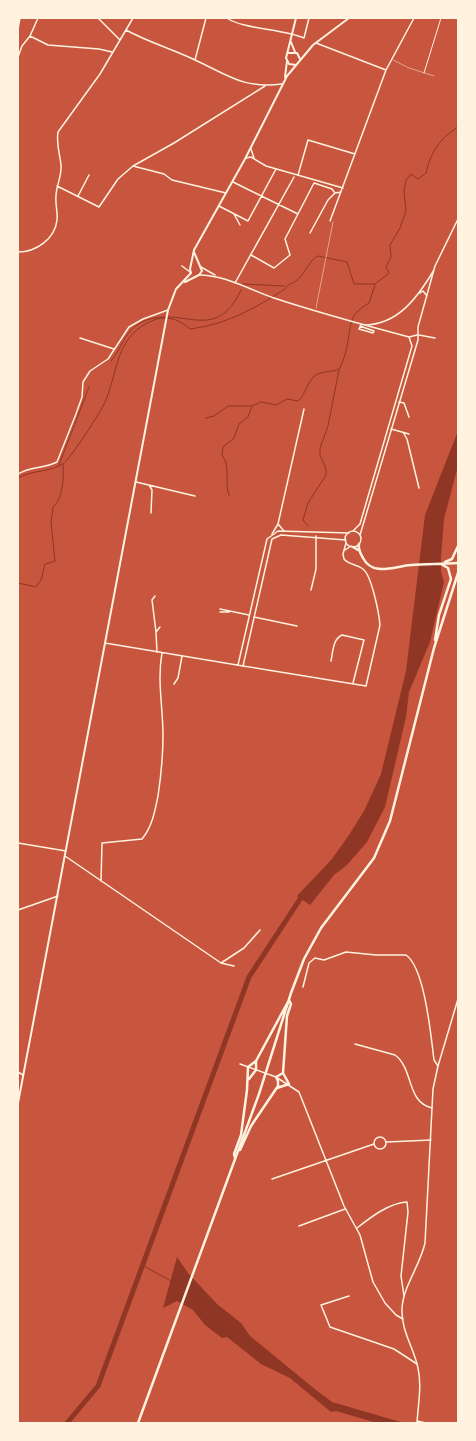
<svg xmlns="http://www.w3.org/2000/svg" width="476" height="1441" viewBox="0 0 476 1441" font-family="Helvetica,sans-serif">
	<rect width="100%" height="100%" fill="#c8553d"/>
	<path fill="#8f3625" d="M 458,431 L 458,466 L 444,519 L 441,557 L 441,572 L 444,582 L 430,642 L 409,692 L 406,717 L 385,807 L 367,842 L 347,865 L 334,875 L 310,905 L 297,896 L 332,859 L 349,835 L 364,811 L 381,774 L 406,671 L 425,515 Z
		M 177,1257 L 188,1273 L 217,1304 L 241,1323 L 250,1336 L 316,1390 L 332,1402 L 404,1423 L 377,1423 L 336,1411 L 331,1412 L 290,1378 L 261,1364 L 227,1337 L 222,1338 L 205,1325 L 193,1310 L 177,1301 L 163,1308 Z"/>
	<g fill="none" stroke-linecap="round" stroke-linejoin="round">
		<path stroke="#8f3625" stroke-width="1" d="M 243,284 L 284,286
			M 111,361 C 122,348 124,332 140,323 C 181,302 214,347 241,290
			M 206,418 L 214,416 L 228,406 L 252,406 L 261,402 L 276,405 L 287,399 L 298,401 C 306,394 307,381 316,375 C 324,370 334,373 340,368 C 343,361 346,353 347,346 C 352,324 347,316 369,303 L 375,285
			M 59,465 L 89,387
			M 18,478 C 31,470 53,472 64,463 C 72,456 101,412 105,402 C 119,370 115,335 154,320 C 168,315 180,320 190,329 C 227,324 254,309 285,289 C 287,284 293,284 297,280 C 305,274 309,260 318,256 L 347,262 L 354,284 L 375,284 L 389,273 L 386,267 L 391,257 L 390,245 L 400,228 L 406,211 L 404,191 L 406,180 L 411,174 L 418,179 L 426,173 C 431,152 439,139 458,127
			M 229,495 C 224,482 231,467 222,455 L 223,447 L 234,438 L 239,424 L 248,417 L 252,406
			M 308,526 L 303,520 L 308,503 L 326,475 L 326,469 L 320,455 L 320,448 L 328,426 L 339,370
			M 18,583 L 36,587 L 41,580 L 45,564 L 55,561 L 51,522 L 53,507 C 63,499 64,477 63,464
			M 142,1265 L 171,1281"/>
		<path stroke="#8f3625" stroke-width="5" d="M 67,1423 L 98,1386 L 249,977 L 304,893"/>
		<path stroke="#fff3e0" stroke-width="0.5" d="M 316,308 L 333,222"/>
		<path stroke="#fff3e0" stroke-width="0.5" d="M 393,60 L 409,68 L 434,76"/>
		<path stroke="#fff3e0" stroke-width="1" d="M 424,73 L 441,18"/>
		<path stroke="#fff3e0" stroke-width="1.5" d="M 38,18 L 30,36 L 48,45 L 99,49 L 112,52
			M 98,18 L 120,40
			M 227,18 C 242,29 283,29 304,38 L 309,18
			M 18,29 L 20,18
			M 126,30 C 148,42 172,49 195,60 C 228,75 243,89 282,84
			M 316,43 L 386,70
			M 18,57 L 22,46 L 30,36
			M 195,60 L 206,18
			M 251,149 L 254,158
			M 246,158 L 251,157 L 266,166 L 343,188
			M 133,166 L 164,174 L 172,180 L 226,193
			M 298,175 L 308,140 L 355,154
			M 233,182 L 298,214
			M 57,186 L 99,207 L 118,179 L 133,166 L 174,143 L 265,86
			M 78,196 L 89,175
			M 219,206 L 248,221 L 276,169
			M 234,214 L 240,225
			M 330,221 L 386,70 L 414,18
			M 310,233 L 328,200 L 335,193 L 341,192
			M 18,252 C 36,252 55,239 57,220 C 58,212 55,204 56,196 C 56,186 62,176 61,165 C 60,155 56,143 58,132 L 100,74 L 133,18
			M 251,255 L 274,268 L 290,255 L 285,239 L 314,183 L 332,189 L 335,193
			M 182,266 L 190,272
			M 235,283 L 294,177
			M 360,326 L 374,331 L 373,333 L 359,329 L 361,325
			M 419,335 L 435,338
			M 80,338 L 114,349
			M 399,402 L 404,403 L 409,417
			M 391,429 L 409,434
			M 403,432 L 407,439 L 419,488
			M 18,474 C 30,466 44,469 57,462 L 76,414 L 82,397 L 83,382 L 90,371 L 108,359 L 129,327 L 143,319 L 168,310
			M 136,482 L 195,496
			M 149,485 L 152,490 L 151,513
			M 278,524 L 304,409
			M 272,534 L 278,524 L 284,531
			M 345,550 L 351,546
			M 311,590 L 316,569 L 316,536
			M 155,596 L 152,600 L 156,632
			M 220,609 L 249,615
			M 220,612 L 229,612
			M 254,617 L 297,626
			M 157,652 L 156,632 L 160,627
			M 331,661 C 333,651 333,639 342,635 L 364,640 L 353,683
			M 243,666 L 366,686 L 380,625 C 379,614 372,576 363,569 C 357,564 349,565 344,559 L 343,554 L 346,543
			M 174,684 L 178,678 L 182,656
			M 18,843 L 66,851
			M 65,856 L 221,963 L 234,966
			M 101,881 L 102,843 L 142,839 C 152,827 155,811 158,796 C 161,776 163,755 163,735 C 163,708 157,680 162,653
			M 18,910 L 58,896
			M 221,963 L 244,948 L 260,930
			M 303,987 L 309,963 L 315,958 L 324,960 L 346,952 L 376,955 L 406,955 C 425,968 431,1037 434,1060 L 438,1066
			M 355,1044 L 395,1055 C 414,1069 406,1102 432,1108
			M 240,1064 L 276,1077 L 299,1092 L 344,1206 L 360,1235 L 373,1282 L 385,1303 L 396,1315 L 403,1319
			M 18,1072 L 23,1075
			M374 1143a6 6 0 1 1 12 0a6 6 0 1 1-12 0Z
			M 387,1142 L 431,1140
			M 272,1179 L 374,1144
			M 299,1226 L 345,1209
			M 357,1228 C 371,1217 389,1203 407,1202 L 408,1212 L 401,1276 L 404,1296
			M 349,1296 L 321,1305 L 330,1327 L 394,1349 L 417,1364"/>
		<path stroke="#fff3e0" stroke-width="1.5" d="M 435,266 L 458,219
			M 201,267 L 215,275
			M 199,275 C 225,275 250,290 274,298 C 319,313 364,325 409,337 L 417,335
			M 420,293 L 423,291 L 427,296
			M 364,325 C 398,325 418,297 434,270
			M 353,531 L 360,524 L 412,346 L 409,337
			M345 539a8 8 0 1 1 16 0a8 8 0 1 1-16 0Z
			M 360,535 L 418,340 L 418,327 L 435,266
			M 105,643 L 243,666 L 272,539 L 281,535 L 346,540
			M 238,665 L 267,539 L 278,531 L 349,533
			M 417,1421 L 426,1423
			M 417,1423 C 418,1405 422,1386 418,1368 C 414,1348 401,1331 402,1309 C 403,1286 420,1266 425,1243 L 433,1089 L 438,1066 L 458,999"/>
		<path stroke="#fff3e0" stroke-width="2" d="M 291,42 L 295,52
			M 289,53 L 297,53 L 300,59
			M 296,65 L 289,64 L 286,58 L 296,18
			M 285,77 L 287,61
			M 191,273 L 190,269 L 194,250 L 245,159 L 287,76 L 313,45 L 349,18
			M 185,282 L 199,275 L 202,271 L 194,252
			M 18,1103 L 168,310 L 176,289 L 191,273"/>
		<path stroke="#fff3e0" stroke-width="2.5" d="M 359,544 C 358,549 360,553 363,558 C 373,577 395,566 411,565 C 427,564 442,564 458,563
			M 353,547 L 358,550
			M 445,562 L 452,559 L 458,546
			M 435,640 L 439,615 L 451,579 L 448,568 L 441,564
			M 249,1079 L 256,1070 L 256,1061 L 289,1000
			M 277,1088 L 289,1084 L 283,1073 L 287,1016 L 291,1004 L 289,1000
			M 240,1150 L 251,1126 L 278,1086 L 278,1081 L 276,1077 L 283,1073
			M 235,1158 L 234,1154 L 241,1135 L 247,1090 L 248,1067 L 256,1061
			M 138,1423 L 259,1094 L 291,993 L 304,959 L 321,928 L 374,858 L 390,821 L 434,648 L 458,573"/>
	</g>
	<rect width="476" height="1441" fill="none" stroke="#fff3e0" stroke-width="38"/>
</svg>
